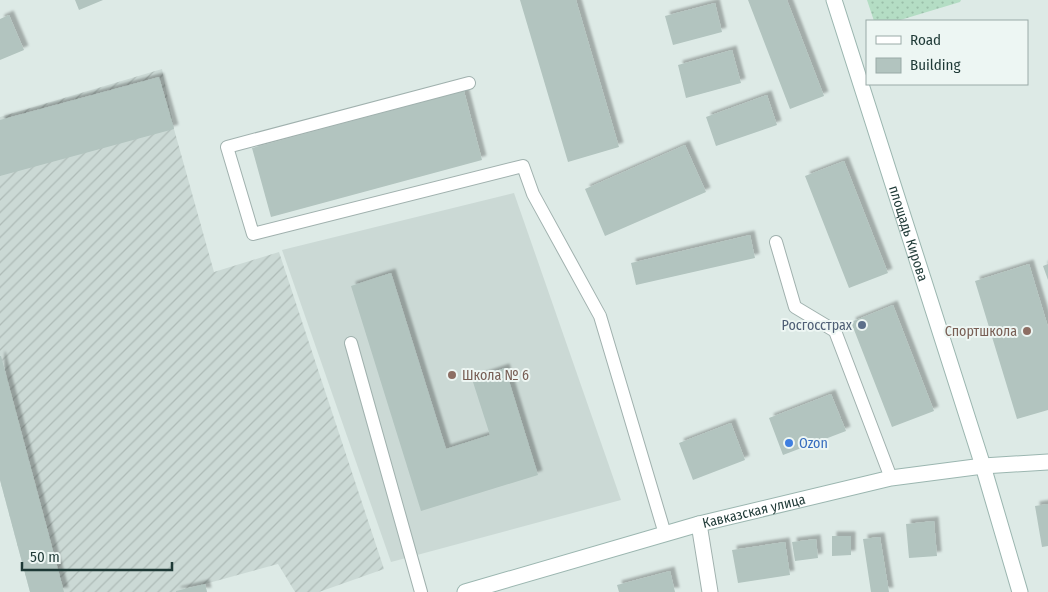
<svg xmlns="http://www.w3.org/2000/svg" width="1048" height="592" viewBox="0 0 1048 592" font-family="'Fira Sans Condensed',sans-serif">
	<defs>
		<pattern id="industrial-furrows" width="10" height="10" patternUnits="userSpaceOnUse" patternTransform="scale(1.25)"><rect width="10" height="10" fill="#cbd9d5"/><path d="M-1 1l2-2M0 10L10 0M9 11l2-2" fill="none" stroke="#aebbb7"/></pattern>
		<pattern id="park-dots" width="8" height="8" patternUnits="userSpaceOnUse" patternTransform="scale(1.25)"><rect width="8" height="8" fill="#b4ddc4"/><path d="M2 2h.1M6 6h.1" fill="none" stroke="#9abea9" stroke-width="1.8" stroke-linecap="round"/></pattern>
		<filter id="shadow"><feDropShadow dx="4.5" dy="-4.5" stdDeviation="1" flood-color="#0004"/></filter>
	</defs>
	<rect width="100%" height="100%" fill="#ddeae6"/>
	<path fill="#cbd9d5" d="M 514,193 L 621,500 L 391,562 L 282,250 Z"/>
	<path fill="url(#industrial-furrows)" d="M 162,69 L 174,129 L 214,272 L 279,252 L 384,569 L 319,592 L 295,592 L 278,564 L 205,584 L 207,592 L 30,592 L 0,480 L 0,117 Z"/>
	<path fill="url(#park-dots)" d="M 867,0 L 961,0 L 960,2 L 897,21 L 874,21 Z"/>
	<path fill="#b2c4bf" filter="url(#shadow)" d="M 75,0 L 103,0 L 79,10 Z
		M 520,0 L 576,0 L 619,147 L 568,162 Z
		M 748,0 L 787,0 L 824,96 L 790,109 Z
		M 715,3 L 722,32 L 673,45 L 665,16 Z
		M 9,15 L 24,50 L 0,60 L 0,19 Z
		M 732,50 L 741,83 L 686,98 L 678,65 Z
		M 159,77 L 174,129 L 0,176 L 0,120 Z
		M 464,91 L 482,160 L 271,217 L 252,148 Z
		M 767,95 L 777,125 L 716,146 L 706,117 Z
		M 685,145 L 706,192 L 605,236 L 585,189 Z
		M 844,161 L 888,273 L 849,288 L 805,176 Z
		M 750,235 L 755,258 L 636,285 L 631,263 Z
		M 1029,264 L 1048,327 L 1048,410 L 1017,419 L 975,281 Z
		M 1048,264 L 1048,280 L 1043,266 Z
		M 391,273 L 446,449 L 490,435 L 472,379 L 505,368 L 538,475 L 421,511 L 351,286 Z
		M 893,305 L 934,411 L 892,427 L 851,322 Z
		M 0,356 L 1,356 L 64,592 L 30,592 L 0,480 Z
		M 831,394 L 846,431 L 783,455 L 769,418 Z
		M 731,423 L 745,460 L 693,480 L 679,443 Z
		M 1048,504 L 1048,546 L 1042,547 L 1035,506 Z
		M 934,521 L 937,556 L 909,558 L 906,524 Z
		M 832,536 L 851,536 L 851,555 L 832,556 Z
		M 880,537 L 889,592 L 871,592 L 863,539 Z
		M 816,539 L 818,558 L 795,561 L 792,542 Z
		M 785,542 L 790,575 L 738,583 L 732,550 Z
		M 670,571 L 675,592 L 619,592 L 617,585 Z
		M 205,584 L 207,592 L 176,592 L 176,591 Z"/>
	<g fill="none" stroke-linecap="round" stroke-linejoin="round">
		<g stroke="#a0b1ae" stroke-width="14">
			<path id="lane" d="M 469,83 L 227,147 L 253,234 L 523,166 L 533,194 L 600,316 L 665,534
				M 776,242 L 795,307 L 835,331 L 891,478
				M 351,343 L 421,592"/>
		</g>
		<g stroke="#a0b1ae" stroke-width="17">
			<path id="street" d="M 699,524 L 710,592"/>
		</g>
		<g stroke="#9bb6b0" stroke-width="17">
			<g id="secondary">
				<path id="s1" d="M 834,0 L 983,466 L 1020,592"/>
				<path id="s2" d="M 465,592 L 699,524 L 891,478 L 983,466 L 1048,462"/>
			</g>
		</g>
		<use href="#lane" stroke="#fff" stroke-width="12"/>
		<use href="#street" stroke="#fff" stroke-width="15"/>
		<use href="#secondary" stroke="#fff" stroke-width="15"/>
	</g>
	<circle fill="#5c6f8a" stroke="#edf6f3" stroke-width="2" cx="862" cy="325" r="5"/>
	<g fill="#8d6e63" stroke="#edf6f3" stroke-width="2">
		<circle cx="1027" cy="331" r="5"/>
		<circle cx="452" cy="375" r="5"/>
	</g>
	<circle fill="#3f7fe0" stroke="#edf6f3" stroke-width="2" cx="789" cy="443" r="5"/>
	<g text-anchor="middle" stroke-width="4" stroke-linejoin="round" paint-order="stroke">
		<g font-size="14" fill="#1e3936" stroke="#edf6f3">
			<text dy="5" stroke="none"><textPath href="#s1" startOffset="245">площадь Кирова</textPath></text>
			<text dy="5" stroke="none"><textPath href="#s2" startOffset="300">Кавказская улица</textPath></text>
		</g>
		<g font-size="14" fill="#4e5e75" stroke="#edf6f3" text-anchor="end">
			<text x="852" y="330">Росгосстрах</text>
		</g>
		<g font-size="14" fill="#785e54" stroke="#edf6f3" text-anchor="end">
			<text x="1017" y="336">Спортшкола</text>
			<text x="462" y="380" text-anchor="start">Школа № 6</text>
		</g>
		<g font-size="14" fill="#366cbe" stroke="#edf6f3" text-anchor="start">
			<text x="799" y="448">Ozon</text>
		</g>
	</g>
	<rect x="866" y="20" width="162" height="65" fill="#edf6f3" stroke="#9aaaa7"/>
	<rect x="876" y="36" width="25" height="8" fill="#ffffff" stroke="#9aaaa7"/>
	<text x="910" y="45" font-size="15" fill="#1e3936">Road</text>
	<rect x="876" y="58" width="25" height="15" fill="#b2c4bf" stroke="#9aaaa7"/>
	<text x="910" y="70" font-size="15" fill="#1e3936">Building</text>
	<path d="M22 562v8h150v-8" fill="none" stroke="#1e3936" stroke-width="2.5"/>
	<text x="30" y="562" font-size="15" fill="#1e3936" stroke="#edf6f3" stroke-width="4" paint-order="stroke">50 m</text>
</svg>
